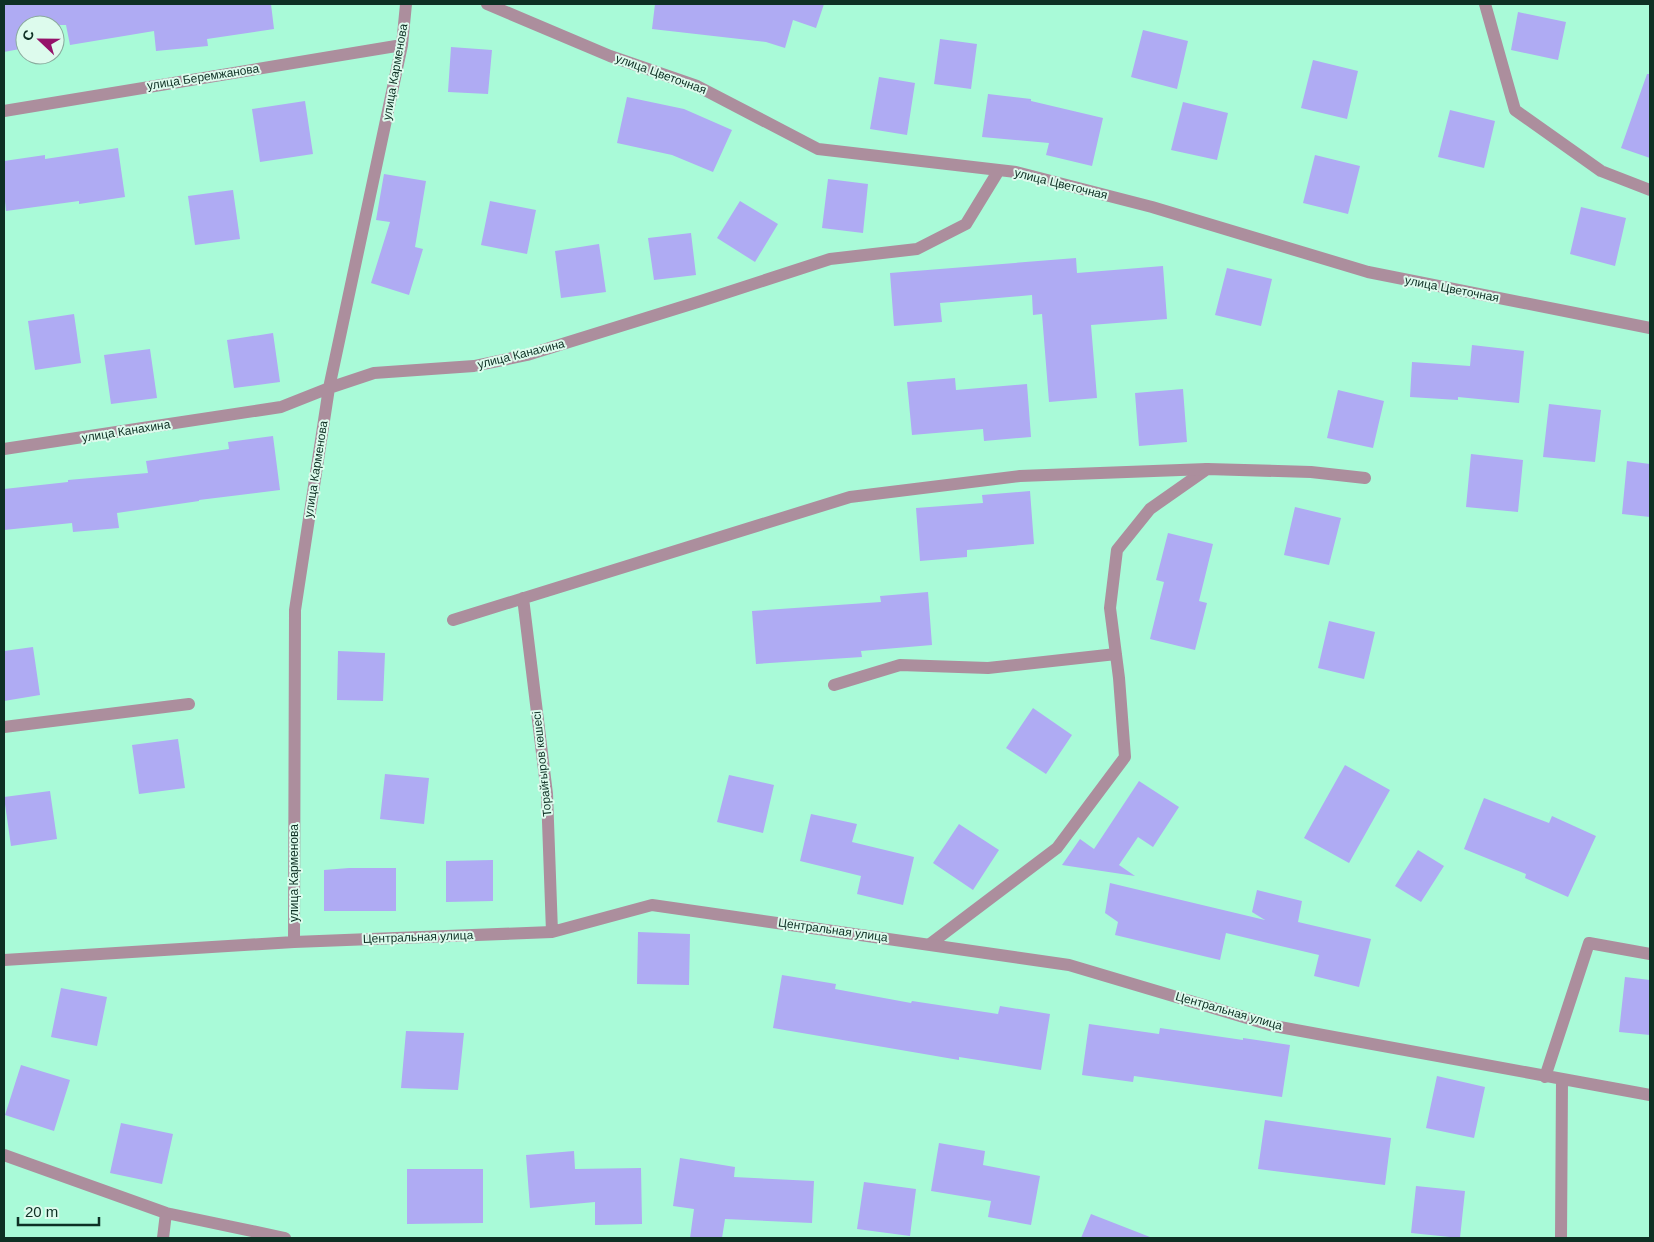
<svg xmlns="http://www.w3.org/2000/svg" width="1654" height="1242" viewBox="0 0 1654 1242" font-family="Arial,sans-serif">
	<rect width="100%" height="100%" fill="#a9fad8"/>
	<path fill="#afabf3" d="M 4,4 L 271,4 L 274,29 L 207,39 L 208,46 L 156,51 L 154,31 L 70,45 L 66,25 L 25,25 L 25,48 L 4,52 Z
		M 655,4 L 824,4 L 816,28 L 793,20 L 785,48 L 766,42 L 652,29 Z
		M 1518,12 L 1566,22 L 1558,60 L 1511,50 Z
		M 1143,30 L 1188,41 L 1177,89 L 1131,77 Z
		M 940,39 L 977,44 L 971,89 L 934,84 Z
		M 451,47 L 492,50 L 488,94 L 448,92 Z
		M 1313,60 L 1358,71 L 1347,119 L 1301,108 Z
		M 1647,74 L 1650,74 L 1650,158 L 1621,148 Z
		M 879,77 L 915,83 L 907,135 L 870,129 Z
		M 988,94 L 1031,99 L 1031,101 L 1103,118 L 1092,166 L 1046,155 L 1049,143 L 982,137 Z
		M 627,97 L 684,109 L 732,130 L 713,172 L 672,155 L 617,143 Z
		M 305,101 L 313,154 L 260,162 L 252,109 Z
		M 1183,102 L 1228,113 L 1217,160 L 1171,150 Z
		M 1450,110 L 1495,121 L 1484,168 L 1438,157 Z
		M 118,148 L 125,197 L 79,204 L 79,201 L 6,211 L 4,192 L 4,161 L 45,155 L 45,159 Z
		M 1315,155 L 1360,166 L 1348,214 L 1303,203 Z
		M 384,174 L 426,181 L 415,247 L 423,249 L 409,295 L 371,283 L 390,222 L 376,220 Z
		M 828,179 L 868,184 L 863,233 L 822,228 Z
		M 233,190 L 240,239 L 195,245 L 188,196 Z
		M 490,201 L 536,210 L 527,254 L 481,245 Z
		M 740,201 L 778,224 L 755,262 L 717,238 Z
		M 1581,207 L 1626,218 L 1615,266 L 1570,254 Z
		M 691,233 L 696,275 L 654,280 L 648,238 Z
		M 599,244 L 606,292 L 561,298 L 555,251 Z
		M 1076,258 L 1077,273 L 1163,266 L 1167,319 L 1091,325 L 1097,398 L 1049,402 L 1042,314 L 1033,315 L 1032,295 L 940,303 L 942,322 L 894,326 L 890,273 Z
		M 1227,268 L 1272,279 L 1261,326 L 1215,315 Z
		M 74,314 L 81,363 L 35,370 L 28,321 Z
		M 273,333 L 280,382 L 234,388 L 227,340 Z
		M 1472,345 L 1524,351 L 1519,403 L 1458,397 L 1458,400 L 1410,397 L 1412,362 L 1470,366 Z
		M 150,349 L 157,398 L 111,404 L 104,355 Z
		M 955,378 L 956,390 L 1027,384 L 1031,437 L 984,441 L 983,429 L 912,435 L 907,382 Z
		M 1183,389 L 1187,442 L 1139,446 L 1135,393 Z
		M 1338,390 L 1384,401 L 1373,448 L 1327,438 Z
		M 1549,404 L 1601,410 L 1595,462 L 1543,457 Z
		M 273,436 L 280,490 L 199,500 L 199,501 L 117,513 L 119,528 L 73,532 L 72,523 L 4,530 L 4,489 L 68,482 L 68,480 L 148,473 L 146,461 L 229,449 L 228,442 Z
		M 1471,454 L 1523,460 L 1518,512 L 1466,507 Z
		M 1627,461 L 1650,464 L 1650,517 L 1622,514 Z
		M 1030,491 L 1034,544 L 967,550 L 967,557 L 920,561 L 916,508 L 983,503 L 982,495 Z
		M 1295,507 L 1341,518 L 1329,565 L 1284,555 Z
		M 1168,533 L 1213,544 L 1199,601 L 1207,603 L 1195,650 L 1150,639 L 1164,582 L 1156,580 Z
		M 928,592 L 932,645 L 861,651 L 862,657 L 756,664 L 752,611 L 881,602 L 880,596 Z
		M 1329,621 L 1375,632 L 1364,679 L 1318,668 Z
		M 33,647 L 40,695 L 4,701 L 4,651 Z
		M 338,651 L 385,653 L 383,701 L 337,700 Z
		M 1033,708 L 1072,735 L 1046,774 L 1006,748 Z
		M 178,739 L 185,788 L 139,794 L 132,745 Z
		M 1345,765 L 1390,790 L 1349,863 L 1304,838 Z
		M 385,774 L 429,778 L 424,824 L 380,819 Z
		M 729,775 L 774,785 L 763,833 L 717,822 Z
		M 1139,781 L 1179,807 L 1153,847 L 1138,837 L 1119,865 L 1135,876 L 1062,865 L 1080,839 L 1094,849 Z
		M 50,791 L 57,839 L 11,846 L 4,797 Z
		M 1484,798 L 1549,823 L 1552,816 L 1596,836 L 1568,897 L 1525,878 L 1526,874 L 1464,849 Z
		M 811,814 L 857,824 L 852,842 L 914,857 L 903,905 L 857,894 L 861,876 L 800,861 Z
		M 959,824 L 999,850 L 973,890 L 933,863 Z
		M 1418,850 L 1444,866 L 1421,902 L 1395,886 Z
		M 493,860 L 493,901 L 446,902 L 446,861 Z
		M 349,868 L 396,868 L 396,911 L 324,911 L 324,870 Z
		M 1110,883 L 1265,920 L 1252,912 L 1257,890 L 1302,901 L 1298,922 L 1371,939 L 1359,987 L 1314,976 L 1319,955 L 1226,933 L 1220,960 L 1115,935 L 1118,922 L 1105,913 Z
		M 638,932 L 690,934 L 689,985 L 637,984 Z
		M 782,975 L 836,984 L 835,989 L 911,1003 L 912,1001 L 998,1014 L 1000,1006 L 1050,1014 L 1041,1070 L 959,1057 L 959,1060 L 773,1028 Z
		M 1625,977 L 1650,980 L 1650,1035 L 1619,1032 Z
		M 61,988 L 107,997 L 97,1046 L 51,1037 Z
		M 1089,1024 L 1159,1034 L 1160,1028 L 1243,1040 L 1243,1038 L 1290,1045 L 1282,1097 L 1134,1076 L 1133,1082 L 1082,1075 Z
		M 406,1031 L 464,1033 L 458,1090 L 401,1088 Z
		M 21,1065 L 70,1080 L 54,1131 L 5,1115 Z
		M 1437,1076 L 1485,1087 L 1474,1138 L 1426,1128 Z
		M 1265,1120 L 1391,1138 L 1385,1185 L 1258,1169 Z
		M 121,1123 L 173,1134 L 162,1184 L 110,1173 Z
		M 939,1143 L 985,1151 L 983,1165 L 1040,1176 L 1031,1225 L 988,1217 L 991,1201 L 931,1191 Z
		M 574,1151 L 575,1169 L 641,1168 L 642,1224 L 595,1225 L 595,1202 L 530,1208 L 526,1155 Z
		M 680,1158 L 735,1167 L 734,1177 L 814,1181 L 812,1223 L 725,1219 L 722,1238 L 690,1238 L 694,1209 L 673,1206 Z
		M 407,1169 L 483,1169 L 483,1223 L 407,1224 Z
		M 864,1182 L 916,1189 L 910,1236 L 857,1229 Z
		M 1416,1186 L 1465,1191 L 1460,1238 L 1411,1233 Z
		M 1091,1214 L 1150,1237 L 1150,1238 L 1081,1238 Z"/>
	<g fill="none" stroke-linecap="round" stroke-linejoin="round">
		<path stroke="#ac8e9d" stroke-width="12" d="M 834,685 L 900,665 L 988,668 L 1116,654
			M 930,944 L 1057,848 L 1125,757 L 1119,678 L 1110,608 L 1117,550 L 1150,509 L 1207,469 L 1311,472 L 1365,478"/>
		<path stroke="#ac8e9d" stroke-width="12" d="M 487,4 L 610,56 L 697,86 L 818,149 L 1016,172 L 1152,207 L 1368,272 L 1650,328
			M 1485,4 L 1515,110 L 1601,171 L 1650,190
			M 4,111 L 402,45
			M 4,449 L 281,407 L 329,388 L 374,373 L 474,366 L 527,355 L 701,301 L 830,259 L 917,249 L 966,224 L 999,170
			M 523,598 L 547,794 L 552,932
			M 453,620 L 850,497 L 1020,476 L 1207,469
			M 4,727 L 189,704
			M 294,942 L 295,610 L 329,388 L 402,45 L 406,4
			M 4,960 L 294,942 L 552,932 L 652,905 L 1069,965 L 1274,1026 L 1650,1095
			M 1545,1077 L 1589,943 L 1650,954
			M 4,1155 L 166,1213 L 285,1238
			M 163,1238 L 166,1213
			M 1561,1238 L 1562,1080"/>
	</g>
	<g text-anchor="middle" stroke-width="4" stroke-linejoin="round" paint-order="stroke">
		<g font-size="12" fill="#0e3024" stroke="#ddfbed">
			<text transform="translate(395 72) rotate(-80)" y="4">улица Карменова</text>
			<text transform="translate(661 74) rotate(20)" y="4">улица Цветочная</text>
			<text transform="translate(203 77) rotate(-9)" y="4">улица Беремжанова</text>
			<text transform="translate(1061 184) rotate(14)" y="4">улица Цветочная</text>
			<text transform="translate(1452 289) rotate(11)" y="4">улица Цветочная</text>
			<text transform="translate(521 354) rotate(-14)" y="4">улица Канахина</text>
			<text transform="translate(126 431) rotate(-9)" y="4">улица Канахина</text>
			<text transform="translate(316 469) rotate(-81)" y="4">улица Карменова</text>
			<text transform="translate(542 764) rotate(-96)" y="4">Торайғыров көшесі</text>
			<text transform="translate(294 873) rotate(-90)" y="4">улица Карменова</text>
			<text transform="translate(833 930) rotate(8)" y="4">Центральная улица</text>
			<text transform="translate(418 937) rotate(-2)" y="4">Центральная улица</text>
			<text transform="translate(1229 1011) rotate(16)" y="4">Центральная улица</text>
		</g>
	</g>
	<rect width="1654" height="1242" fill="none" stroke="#0e3024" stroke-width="10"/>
	<g transform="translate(40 40) rotate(292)"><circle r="24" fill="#ddfbed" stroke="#8aaa9d"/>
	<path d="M0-4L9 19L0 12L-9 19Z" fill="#95126a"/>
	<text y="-8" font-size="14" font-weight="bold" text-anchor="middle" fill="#0e3024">С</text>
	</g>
	<path d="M18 1217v8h81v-8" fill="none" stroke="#0e3024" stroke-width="2.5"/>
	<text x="25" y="1217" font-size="15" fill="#0e3024" stroke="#ddfbed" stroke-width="4" paint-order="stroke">20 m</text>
</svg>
